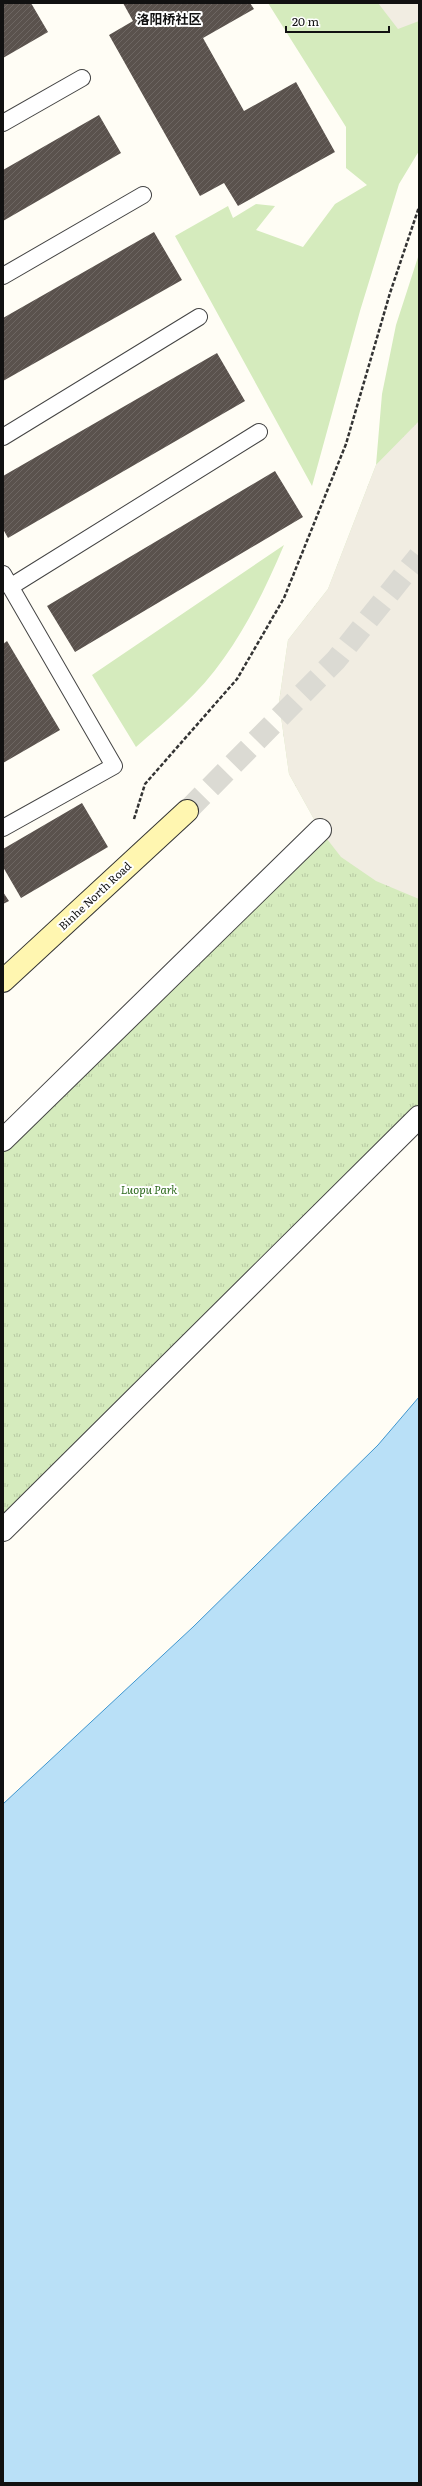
<svg xmlns="http://www.w3.org/2000/svg" width="422" height="2486" viewBox="0 0 422 2486" font-family="Literata,'Noto Sans SC',serif">
	<defs>
		<pattern id="park-tufts" width="24" height="20" patternUnits="userSpaceOnUse"><rect width="24" height="20" fill="#d5ebbd"/><path d="M3 7l-1-3M5 7V3M7 7l1-3M15 17l-1-3M17 17v-4M19 17l1-3" fill="none" stroke="#b6c8a1"/></pattern>
		<pattern id="building-hatch" width="6" height="6" patternUnits="userSpaceOnUse"><rect width="6" height="6" fill="#5a524d"/><path d="M-1 1l2-2M0 6l6-6M5 7l2-2" fill="none" stroke="#6d6662"/></pattern>
	</defs>
	<rect width="100%" height="100%" fill="#fffdf5"/>
	<path fill="#d5ebbd" d="M 268,3 L 419,3 L 419,151 L 399,184 L 360,311 L 312,486 L 175,236 L 228,206 L 233,218 L 256,204 L 275,206 L 256,230 L 303,247 L 335,204 L 367,185 L 346,168 L 346,127 Z
		M 419,254 L 419,422 L 376,465 L 382,394 L 396,325 Z
		M 284,545 C 267,585 249,623 224,658 C 200,693 167,720 136,747 L 92,675 Z"/>
	<path fill="url(#park-tufts)" d="M 419,421 L 419,1117 L 3,1530 L 3,1140 L 320,830 L 289,774 L 279,702 L 288,640 L 328,589 L 376,465 Z"/>
	<path fill="#f1ede2" d="M 378,3 L 419,3 L 419,21 L 398,29 Z
		M 419,421 L 419,899 L 376,881 L 341,857 L 320,830 L 289,774 L 279,702 L 288,640 L 328,589 L 376,465 Z"/>
	<path fill="#b9e0f7" stroke="#3f96cf" d="M 419,1397 L 419,2483 L 3,2483 L 3,1804 L 193,1627 L 378,1445 Z"/>
	<path fill="url(#building-hatch)" d="M 3,3 L 31,3 L 48,32 L 3,58 Z
		M 123,3 L 250,3 L 254,9 L 203,38 L 244,111 L 296,82 L 335,152 L 238,206 L 224,183 L 200,196 L 109,35 L 133,21 Z
		M 99,115 L 121,153 L 3,221 L 3,170 Z
		M 154,232 L 182,280 L 3,381 L 3,318 Z
		M 217,353 L 245,401 L 8,538 L 3,529 L 3,476 Z
		M 275,471 L 303,517 L 75,652 L 47,606 Z
		M 7,641 L 60,730 L 3,763 L 3,644 Z
		M 82,803 L 108,847 L 21,898 L 3,867 L 3,849 Z
		M 3,892 L 9,901 L 3,904 Z"/>
	<g fill="none" stroke-linecap="round" stroke-linejoin="round">
		<path stroke="#dbdad3" stroke-width="22" stroke-dasharray="22 11" stroke-linecap="butt" d="M 187,811 L 336,660 L 419,556"/>
		<g stroke="#444" stroke-width="18">
			<path id="service" d="M 3,123 L 82,78
				M 3,276 L 143,195
				M 3,437 L 199,317
				M 3,574 L 114,766 L 3,828
				M 10,587 L 259,432"/>
		</g>
		<g stroke="#444" stroke-width="24">
			<path id="pedestrian" d="M 3,1140 L 320,830
				M 3,1530 L 419,1117"/>
		</g>
		<g stroke="#333" stroke-width="24">
			<path id="secondary" d="M 3,981 L 187,811"/>
		</g>
		<path stroke="#333" stroke-width="2.5" stroke-dasharray="4 2" stroke-linecap="butt" d="M 134,819 L 145,784 L 237,679 L 284,598 L 346,444 L 390,293 L 419,207"/>
		<use href="#service" stroke="#fff" stroke-width="16"/>
		<use href="#pedestrian" stroke="#fff" stroke-width="22"/>
		<use href="#secondary" stroke="#fff6b0" stroke-width="22"/>
	</g>
	<g text-anchor="middle" stroke-width="4" stroke-linejoin="round" paint-order="stroke">
		<g font-size="11" fill="#111" stroke="#fff">
			<text transform="translate(95 896) rotate(-43)" y="4">Binhe North Road</text>
		</g>
		<g font-size="11" font-style="italic" fill="#2f6b1f" stroke="#fff">
			<text x="149" y="1194">Luopu Park</text>
		</g>
		<g font-size="13" font-weight="bold" fill="#111" stroke="#fff">
			<text x="169" y="24">洛阳桥社区</text>
		</g>
	</g>
	<rect width="422" height="2486" fill="none" stroke="#111111" stroke-width="8"/>
	<path d="M286 26v6h103v-6" fill="none" stroke="#111111" stroke-width="2"/>
	<text x="292" y="26" font-size="12" fill="#111111" stroke="#ffffff" stroke-width="3" paint-order="stroke">20 m</text>
</svg>
